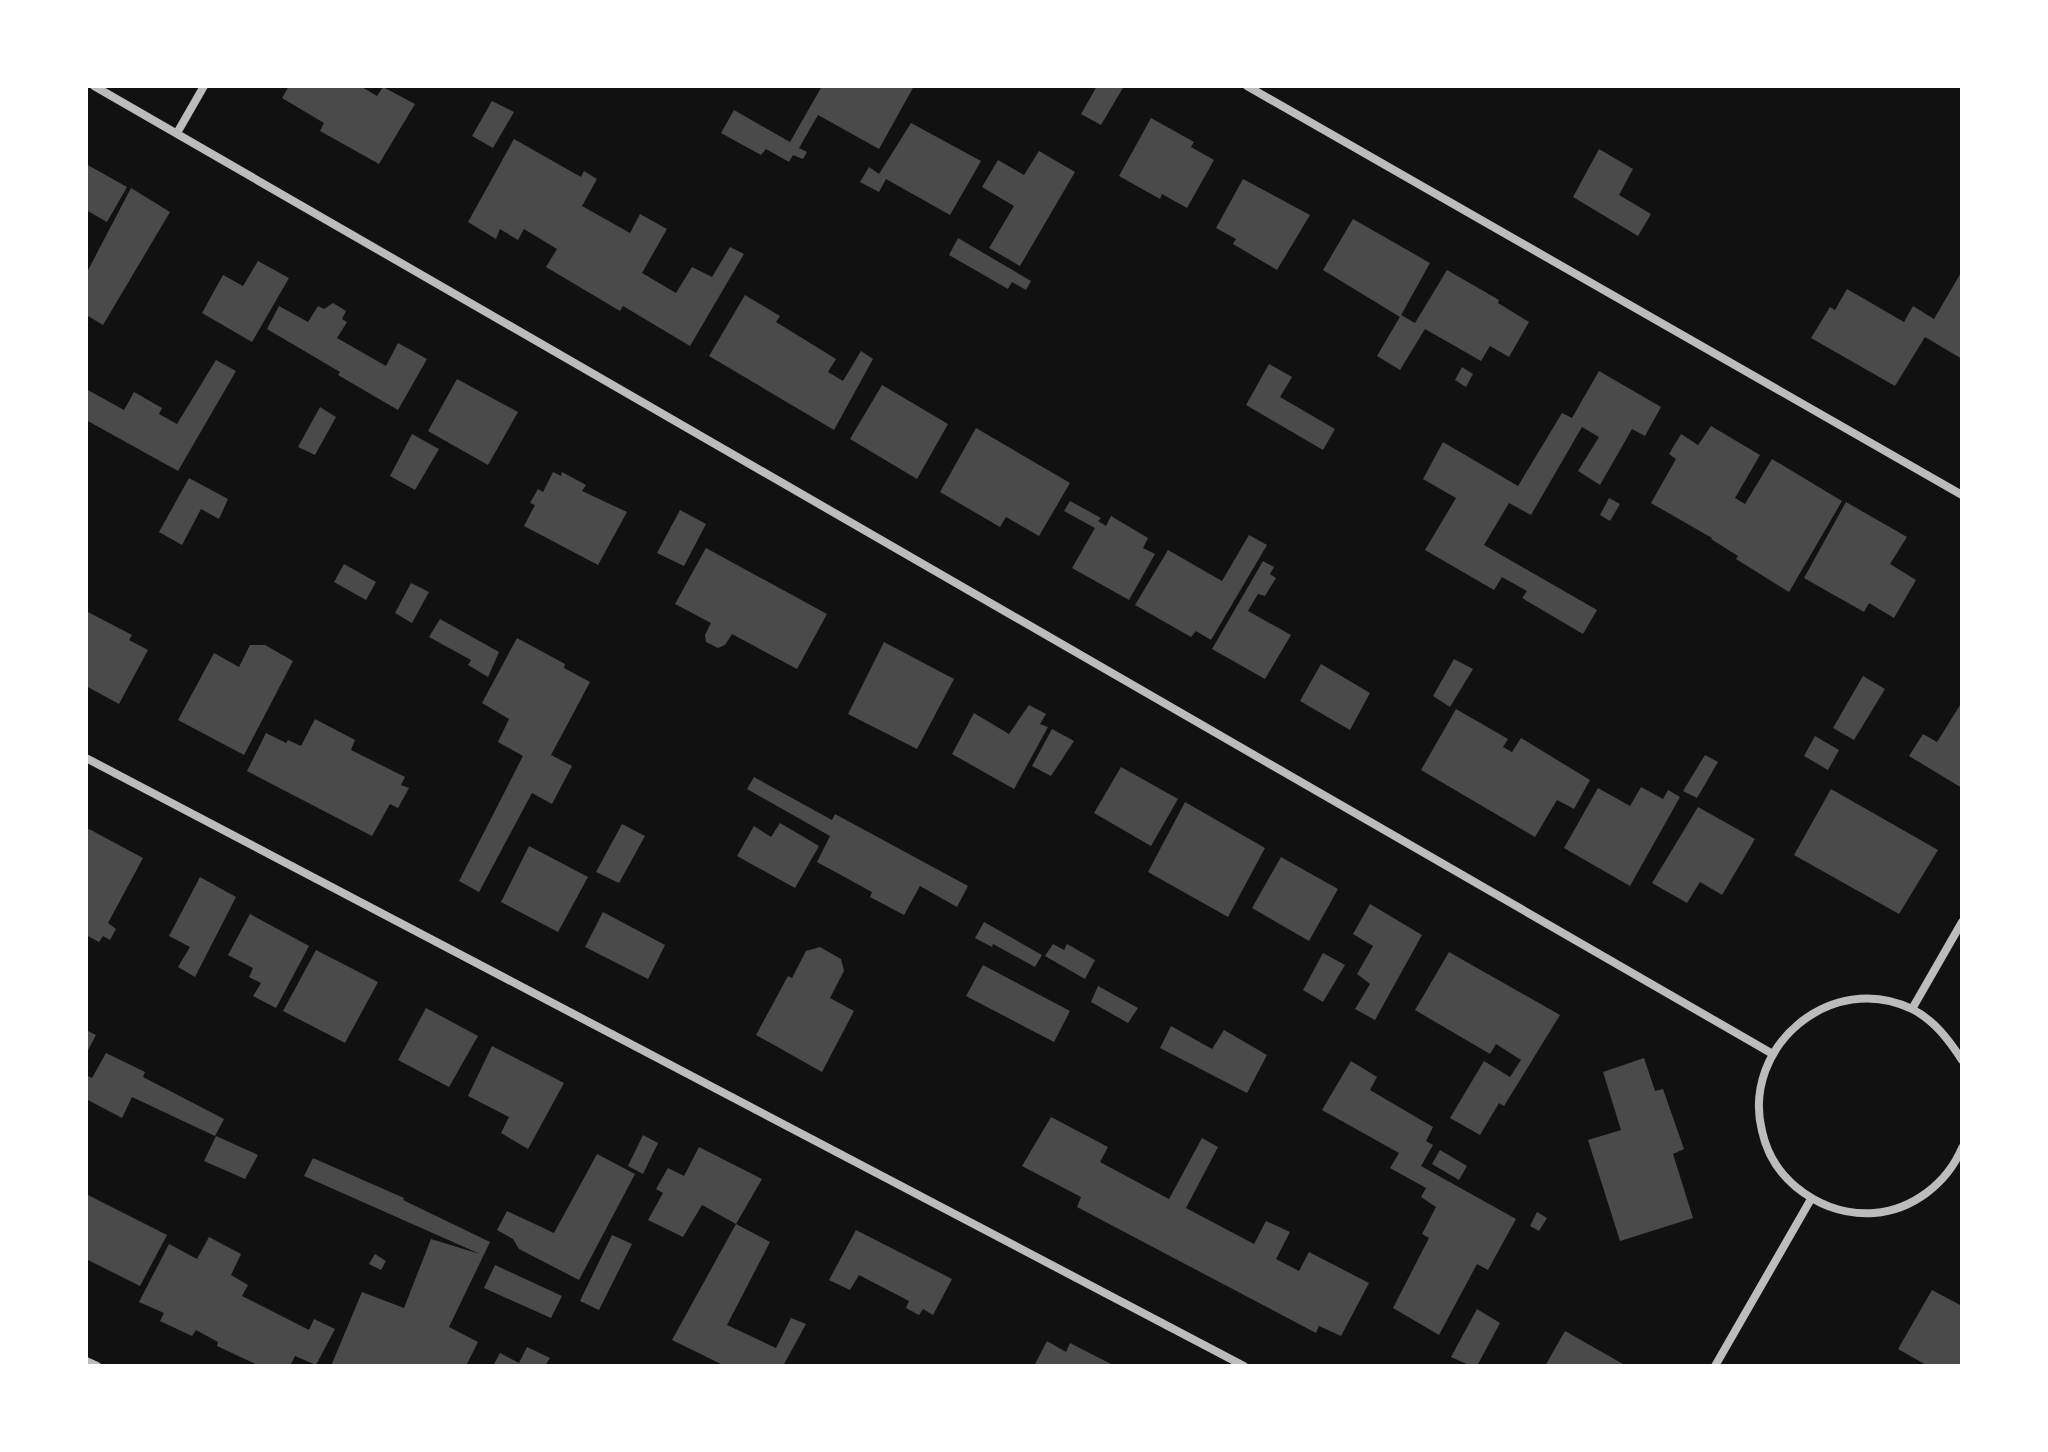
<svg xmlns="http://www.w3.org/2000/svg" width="2048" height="1452" viewBox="0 0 2048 1452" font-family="'Work Sans',sans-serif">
	<rect width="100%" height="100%" fill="#111"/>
	<path fill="#4a4a4a" d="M 289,86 L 360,86 L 377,96 L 383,87 L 415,104 L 379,164 L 320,131 L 324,123 L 282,98 Z
		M 822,86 L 914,86 L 879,149 L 818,115 L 799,148 L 807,152 L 803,159 L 793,155 L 789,162 L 766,149 L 761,155 L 721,133 L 734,110 L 790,142 Z
		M 1097,86 L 1124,86 L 1101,125 L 1081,114 Z
		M 492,101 L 514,112 L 493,148 L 472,136 Z
		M 1151,118 L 1194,142 L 1191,147 L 1214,160 L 1187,208 L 1162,194 L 1160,199 L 1119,176 Z
		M 911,123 L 981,161 L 950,215 L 886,179 L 879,192 L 860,182 L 869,167 L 879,174 Z
		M 514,139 L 581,177 L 584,171 L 597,179 L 582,206 L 630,233 L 640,214 L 667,229 L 642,273 L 676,293 L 692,267 L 712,277 L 730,247 L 744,254 L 690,346 L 623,306 L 620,311 L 546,267 L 557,249 L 524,229 L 518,240 L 500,229 L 496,239 L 468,222 Z
		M 1599,149 L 1633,169 L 1619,195 L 1651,214 L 1638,236 L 1573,197 Z
		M 1039,151 L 1075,172 L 1020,266 L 989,248 L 1014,206 L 982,187 L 998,160 L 1024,175 Z
		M 86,164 L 127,187 L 107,222 L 86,210 Z
		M 1243,179 L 1310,215 L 1277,270 L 1233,244 L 1236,239 L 1216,228 Z
		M 131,188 L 170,212 L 103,325 L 88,316 L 86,320 L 86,274 Z
		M 1353,219 L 1430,263 L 1400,317 L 1323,270 Z
		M 958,238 L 1031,281 L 1026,290 L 1012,282 L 1008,289 L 949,255 Z
		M 258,261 L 289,278 L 252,342 L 202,313 L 223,275 L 243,286 Z
		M 1447,270 L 1499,300 L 1498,303 L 1529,322 L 1509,357 L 1490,346 L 1481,361 L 1425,329 L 1400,370 L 1377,356 L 1401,315 L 1415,323 Z
		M 1962,271 L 1962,359 L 1925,337 L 1895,386 L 1811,338 L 1830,307 L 1835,310 L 1847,289 L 1904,322 L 1913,306 L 1934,319 Z
		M 745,295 L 780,316 L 776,322 L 836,359 L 828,372 L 843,381 L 861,351 L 873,359 L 834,430 L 709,356 Z
		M 333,303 L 346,311 L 342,319 L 347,322 L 337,338 L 386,366 L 398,343 L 427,359 L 398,410 L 338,375 L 340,372 L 267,329 L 279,306 L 308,322 L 318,306 L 324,309 Z
		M 216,360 L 236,371 L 178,471 L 86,420 L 86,389 L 124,410 L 134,392 L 162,408 L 159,414 L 177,424 Z
		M 1269,364 L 1292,377 L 1280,397 L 1335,429 L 1323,450 L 1246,405 Z
		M 1462,367 L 1473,374 L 1466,387 L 1455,380 Z
		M 1599,371 L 1661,407 L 1645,436 L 1632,429 L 1600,485 L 1578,471 L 1599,437 L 1582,427 L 1531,515 L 1509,503 L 1484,545 L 1597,610 L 1583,634 L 1522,598 L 1527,591 L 1502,577 L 1494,590 L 1425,550 L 1456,498 L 1423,479 L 1443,442 L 1518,486 L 1562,413 L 1572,418 Z
		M 457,379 L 518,412 L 488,465 L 428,431 Z
		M 882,385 L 948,424 L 917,479 L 850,439 Z
		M 320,407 L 336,417 L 315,455 L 298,447 Z
		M 1711,426 L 1760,455 L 1735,498 L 1745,504 L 1772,459 L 1842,501 L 1789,592 L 1736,559 L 1738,556 L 1711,539 L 1712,538 L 1651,503 L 1676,459 L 1669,454 L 1681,434 L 1698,445 Z
		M 976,428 L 1070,483 L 1039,536 L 1006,517 L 1000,527 L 940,492 Z
		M 412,434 L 439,449 L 415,490 L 390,476 Z
		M 553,472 L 561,476 L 562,472 L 586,485 L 582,491 L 627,512 L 598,565 L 524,526 L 535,505 L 530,503 L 538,489 L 543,492 Z
		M 189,478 L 228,499 L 219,519 L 201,509 L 182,545 L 159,532 Z
		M 1609,498 L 1620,504 L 1610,521 L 1600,515 Z
		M 1070,501 L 1101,518 L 1098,521 L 1106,526 L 1111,516 L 1148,538 L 1143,548 L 1155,554 L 1129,600 L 1072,568 L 1095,528 L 1064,511 Z
		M 1846,502 L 1907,537 L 1890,564 L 1916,580 L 1894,618 L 1869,603 L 1864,612 L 1804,578 Z
		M 680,510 L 706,524 L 684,566 L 657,553 Z
		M 1249,535 L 1267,545 L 1211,640 L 1196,631 L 1191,637 L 1135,605 L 1168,550 L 1222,581 Z
		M 706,548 L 827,614 L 797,669 L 732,634 L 725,645 L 718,648 L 706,642 L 705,635 L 711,623 L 675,604 Z
		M 1263,561 L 1274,567 L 1270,574 L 1276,578 L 1265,596 L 1258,594 L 1248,611 L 1291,635 L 1265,679 L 1212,649 Z
		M 344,564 L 376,582 L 366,600 L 334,582 Z
		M 411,583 L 429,592 L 412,623 L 395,613 Z
		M 86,611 L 132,635 L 129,640 L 148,650 L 119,704 L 86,686 Z
		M 440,619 L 499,652 L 488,677 L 468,665 L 471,660 L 429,637 Z
		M 517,638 L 565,664 L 564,668 L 590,682 L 551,755 L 572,766 L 552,804 L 532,793 L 479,892 L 459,881 L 523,756 L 498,742 L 509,719 L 482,703 Z
		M 884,642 L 954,679 L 917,749 L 848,714 Z
		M 250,645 L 265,645 L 293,661 L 244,755 L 178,720 L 214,653 L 239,667 Z
		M 1454,659 L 1473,669 L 1450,707 L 1433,696 Z
		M 1321,664 L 1370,693 L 1350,730 L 1300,701 Z
		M 1863,676 L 1885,689 L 1854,740 L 1833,728 Z
		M 1962,702 L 1962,788 L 1909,756 L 1923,734 L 1937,742 Z
		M 1029,705 L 1046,714 L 1040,724 L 1048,727 L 1014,789 L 952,754 L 974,713 L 1009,734 Z
		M 1456,709 L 1508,739 L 1503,747 L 1512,752 L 1521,738 L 1590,780 L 1574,809 L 1557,800 L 1535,837 L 1421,770 Z
		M 315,719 L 355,740 L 351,750 L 405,777 L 401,785 L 409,788 L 398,808 L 390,804 L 372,836 L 247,771 L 266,733 L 286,743 L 288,740 L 301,746 Z
		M 1052,729 L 1074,741 L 1051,776 L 1032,766 Z
		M 1815,736 L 1839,750 L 1828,770 L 1804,756 Z
		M 1705,755 L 1718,762 L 1697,798 L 1683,791 Z
		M 1121,767 L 1178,799 L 1151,846 L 1094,813 Z
		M 754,777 L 832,820 L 835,814 L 968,886 L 957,907 L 920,886 L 904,915 L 870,897 L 872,892 L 817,862 L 830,836 L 747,789 Z
		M 1641,787 L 1663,799 L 1668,790 L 1680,797 L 1630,886 L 1564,848 L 1598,788 L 1630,806 Z
		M 1831,789 L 1938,850 L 1899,914 L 1794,855 Z
		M 1185,802 L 1265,848 L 1228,917 L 1148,872 Z
		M 1698,807 L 1755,839 L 1722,895 L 1700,882 L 1687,903 L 1652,883 Z
		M 780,823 L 819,846 L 795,888 L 737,856 L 754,826 L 771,837 Z
		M 622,824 L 645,836 L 619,883 L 596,872 Z
		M 89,829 L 143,858 L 108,923 L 116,929 L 110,940 L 103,936 L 99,942 L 86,935 L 86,833 Z
		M 529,846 L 588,877 L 558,932 L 501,902 Z
		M 1281,857 L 1338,889 L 1309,941 L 1252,908 Z
		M 200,877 L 236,897 L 195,977 L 178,967 L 190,947 L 169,936 Z
		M 1370,904 L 1422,935 L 1375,1020 L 1355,1009 L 1370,984 L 1357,974 L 1373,946 L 1353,934 Z
		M 603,912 L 665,945 L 648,979 L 585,947 Z
		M 250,914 L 309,946 L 276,1008 L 253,996 L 261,983 L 249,977 L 253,968 L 228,955 Z
		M 984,922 L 1042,955 L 1035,967 L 993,944 L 992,947 L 975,938 Z
		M 1053,944 L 1064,950 L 1067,944 L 1095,960 L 1085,979 L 1045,956 Z
		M 820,947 L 841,959 L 844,971 L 830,998 L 854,1011 L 822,1072 L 756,1035 L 788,976 L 792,978 L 806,951 Z
		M 316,950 L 378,982 L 345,1043 L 283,1011 Z
		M 1449,952 L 1560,1015 L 1504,1106 L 1499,1103 L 1480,1135 L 1450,1118 L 1484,1061 L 1510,1077 L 1521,1060 L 1496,1044 L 1490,1054 L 1415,1010 Z
		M 1323,953 L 1345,965 L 1323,1002 L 1303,990 Z
		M 983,965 L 1070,1011 L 1054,1042 L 966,996 Z
		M 1098,986 L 1138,1008 L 1128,1023 L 1091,1002 Z
		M 426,1008 L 478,1036 L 449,1087 L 398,1060 Z
		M 1171,1026 L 1212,1049 L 1224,1030 L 1267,1055 L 1247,1093 L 1160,1048 Z
		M 86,1030 L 96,1035 L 86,1054 Z
		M 492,1046 L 564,1083 L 528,1149 L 501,1133 L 509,1117 L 468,1096 Z
		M 106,1053 L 145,1072 L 143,1077 L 224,1119 L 215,1136 L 132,1097 L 122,1118 L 86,1099 L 86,1075 L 92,1078 Z
		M 1644,1058 L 1655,1091 L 1663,1089 L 1684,1149 L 1673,1154 L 1693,1218 L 1620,1241 L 1588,1140 L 1621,1130 L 1603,1072 Z
		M 1351,1061 L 1377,1077 L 1370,1090 L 1433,1127 L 1426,1141 L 1433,1145 L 1421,1166 L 1516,1219 L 1488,1270 L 1477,1264 L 1439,1335 L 1393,1308 L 1429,1238 L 1422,1234 L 1436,1207 L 1421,1197 L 1426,1188 L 1390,1168 L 1399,1153 L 1322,1110 Z
		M 1051,1117 L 1108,1147 L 1100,1162 L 1169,1199 L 1202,1138 L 1218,1147 L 1186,1208 L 1254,1244 L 1266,1221 L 1290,1232 L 1276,1259 L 1299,1271 L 1309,1252 L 1369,1283 L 1341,1336 L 1319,1326 L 1316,1333 L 1077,1207 L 1081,1197 L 1022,1166 Z
		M 643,1135 L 658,1143 L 643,1174 L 628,1166 Z
		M 216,1136 L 258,1155 L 245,1179 L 204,1161 Z
		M 699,1147 L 762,1179 L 736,1224 L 702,1205 L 683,1237 L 648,1220 L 663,1193 L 656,1189 L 668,1168 L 684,1176 Z
		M 1440,1150 L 1467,1166 L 1459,1180 L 1432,1164 Z
		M 597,1154 L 635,1174 L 579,1280 L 519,1249 L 513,1239 L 497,1230 L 507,1211 L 554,1233 Z
		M 313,1158 L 404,1198 L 403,1200 L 490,1242 L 449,1327 L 478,1342 L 466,1366 L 331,1366 L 362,1292 L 404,1308 L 431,1239 L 480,1254 L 304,1176 Z
		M 86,1194 L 167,1235 L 140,1286 L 86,1259 Z
		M 1537,1212 L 1547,1218 L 1539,1231 L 1530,1226 Z
		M 736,1224 L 770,1242 L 727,1325 L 776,1348 L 791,1318 L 806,1324 L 783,1366 L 725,1366 L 672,1340 Z
		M 856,1230 L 952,1279 L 933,1315 L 923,1309 L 919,1315 L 906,1308 L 909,1301 L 859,1275 L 850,1290 L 829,1280 Z
		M 612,1235 L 632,1244 L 599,1310 L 580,1301 Z
		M 209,1237 L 241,1254 L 231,1275 L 248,1285 L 242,1296 L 309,1330 L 314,1319 L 335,1329 L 316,1365 L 295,1356 L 290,1366 L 260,1366 L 217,1346 L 218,1342 L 196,1330 L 192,1336 L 160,1321 L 164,1313 L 139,1302 L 169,1244 L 197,1259 Z
		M 375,1254 L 386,1261 L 381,1270 L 369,1264 Z
		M 495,1265 L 562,1296 L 551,1318 L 484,1288 Z
		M 1932,1290 L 1962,1306 L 1962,1366 L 1928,1366 L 1898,1349 Z
		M 1477,1309 L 1500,1323 L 1477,1366 L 1471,1366 L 1451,1357 Z
		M 1565,1331 L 1623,1364 L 1622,1366 L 1545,1366 Z
		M 1047,1341 L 1066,1352 L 1070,1343 L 1115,1366 L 1034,1366 Z
		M 527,1347 L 550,1358 L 545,1366 L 493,1366 L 500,1353 L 519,1363 Z"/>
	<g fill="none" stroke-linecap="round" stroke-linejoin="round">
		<path stroke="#bcbcbc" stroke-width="8" d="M 94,86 L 1771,1053
			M 1247,86 L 1962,495
			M 177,133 L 204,86
			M 86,758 L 1244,1366
			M 1912,1009 L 1962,922
			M 1962,1060 C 1949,1040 1934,1020 1912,1009 C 1832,970 1741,1046 1762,1131 C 1767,1154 1778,1172 1796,1187 C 1818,1205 1845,1215 1874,1213 C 1913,1210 1947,1183 1962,1148
			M 86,1361 L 97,1366
			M 1715,1366 L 1811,1199"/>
	</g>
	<rect width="2048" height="1452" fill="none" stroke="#ffffff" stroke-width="176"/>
</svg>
